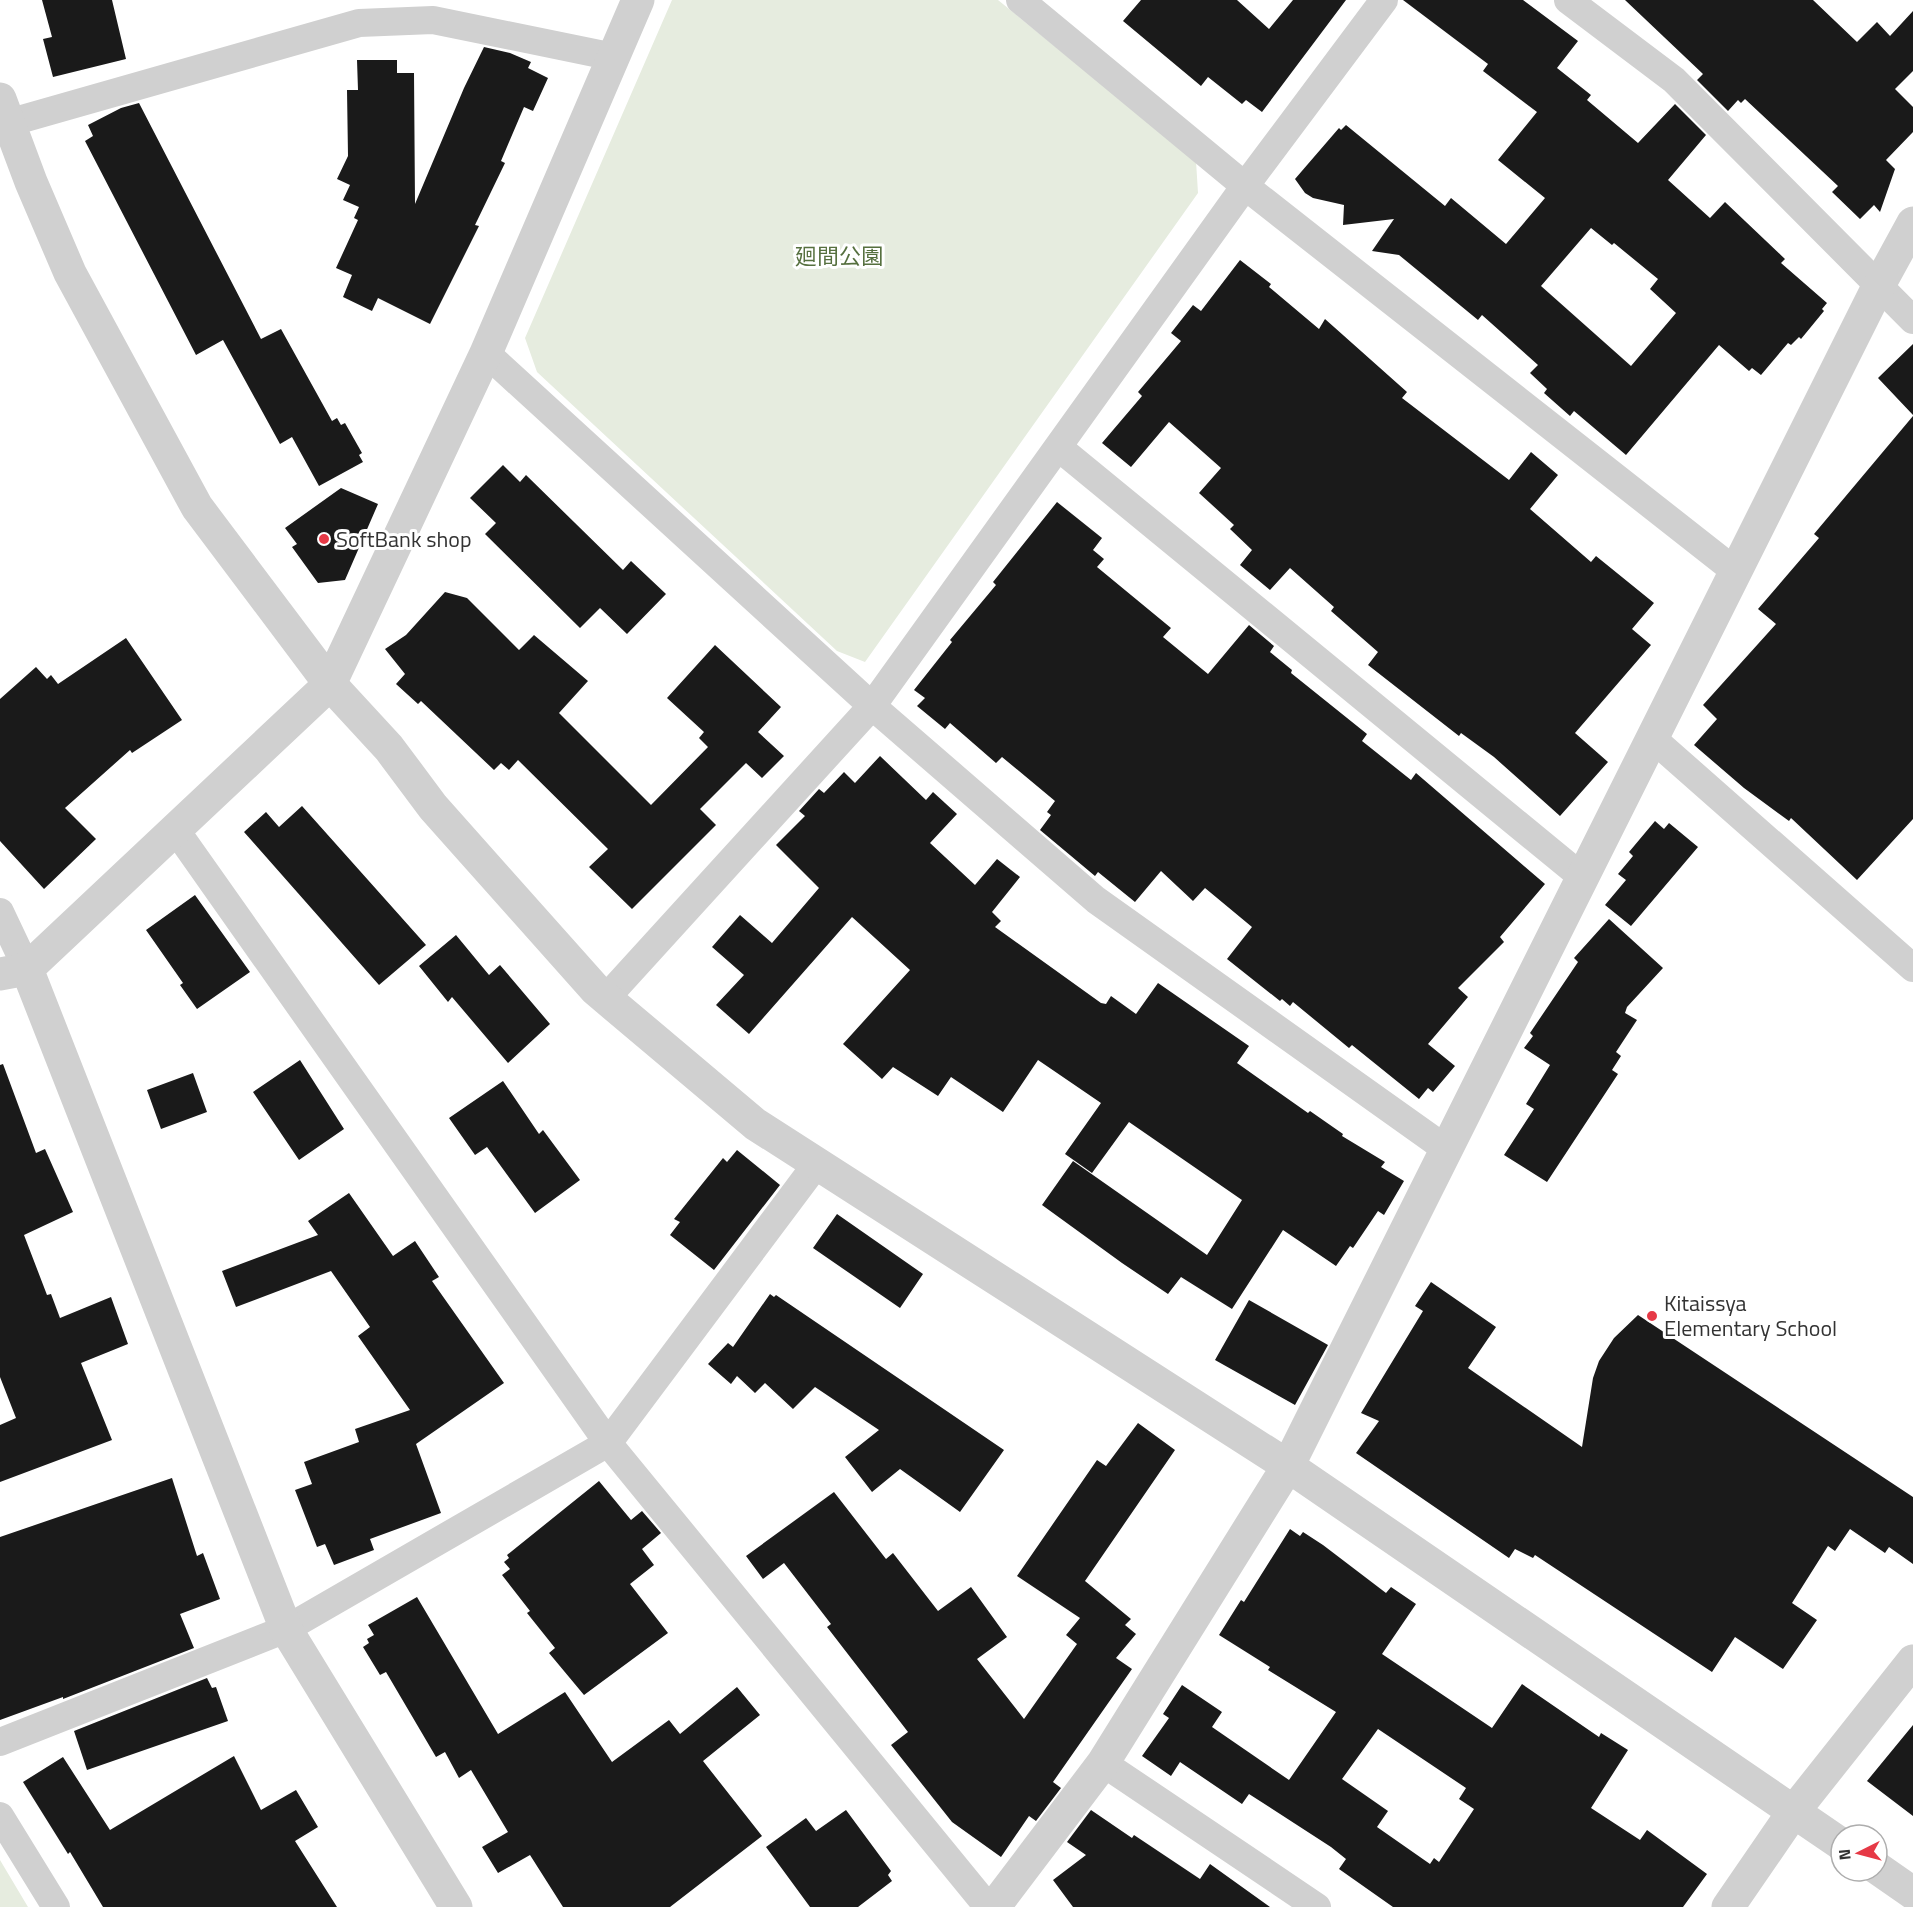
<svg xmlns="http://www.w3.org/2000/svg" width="1913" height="1907" viewBox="0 0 1913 1907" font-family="'Titillium Web','Noto Sans JP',sans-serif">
	<rect width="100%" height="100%" fill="#fff"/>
	<path fill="#e6ecdf" d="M 672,0 L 998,0 L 1196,161 L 1198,193 L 865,662 L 837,651 L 537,372 L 525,338 Z
		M 0,1860 L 28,1907 L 0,1907 Z"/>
	<path fill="#1a1a1a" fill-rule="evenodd" d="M 42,0 L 112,0 L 126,59 L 53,77 L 43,39 L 52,37 Z
		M 1141,0 L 1237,0 L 1269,29 L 1293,0 L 1346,0 L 1262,112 L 1246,100 L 1242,104 L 1208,77 L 1201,86 L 1123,21 Z
		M 1403,0 L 1523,0 L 1578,41 L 1557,68 L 1591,95 L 1587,100 L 1638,143 L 1675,104 L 1706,135 L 1668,180 L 1710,218 L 1725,202 L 1785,259 L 1781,263 L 1827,303 L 1822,309 L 1824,311 L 1801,339 L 1799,337 L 1791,345 L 1788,343 L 1761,375 L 1752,368 L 1749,371 L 1719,345 L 1626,455 L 1574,411 L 1570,416 L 1544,393 L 1547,389 L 1530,373 L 1538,365 L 1482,315 L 1478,320 L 1399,255 L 1372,251 L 1394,219 L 1343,225 L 1344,205 L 1313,198 L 1305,193 L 1295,179 L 1339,128 L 1341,130 L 1346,125 L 1445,206 L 1451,198 L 1506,244 L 1545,198 L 1498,160 L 1537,112 L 1483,71 L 1488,64 ZM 1591,228 L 1612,245 L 1614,243 L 1658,279 L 1650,289 L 1676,313 L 1631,366 L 1541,286 Z
		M 1625,0 L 1813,0 L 1857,42 L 1877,22 L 1890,36 L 1913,11 L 1913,71 L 1895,89 L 1913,107 L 1913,132 L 1886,160 L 1895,169 L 1880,212 L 1874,205 L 1860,219 L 1832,192 L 1838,186 L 1745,99 L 1741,103 L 1738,100 L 1728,111 L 1697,80 L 1703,74 Z
		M 484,47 L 510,53 L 531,62 L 528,68 L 548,78 L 533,111 L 524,107 L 501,161 L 505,163 L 475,225 L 479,226 L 430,324 L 378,298 L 372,311 L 343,297 L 352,275 L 336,268 L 358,220 L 354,218 L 359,207 L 343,200 L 350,185 L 337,179 L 348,156 L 347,90 L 358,90 L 357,60 L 397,60 L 397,73 L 414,73 L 415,204 L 464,88 Z
		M 139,103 L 261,339 L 281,329 L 332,421 L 337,418 L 341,425 L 345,423 L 362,453 L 359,455 L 363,462 L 319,486 L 292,437 L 280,444 L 223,340 L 196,355 L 85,141 L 93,136 L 88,125 L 121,108 Z
		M 1240,260 L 1271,284 L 1269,287 L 1319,329 L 1325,319 L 1407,392 L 1402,398 L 1509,480 L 1531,452 L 1558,475 L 1530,509 L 1591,562 L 1596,556 L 1654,603 L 1632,629 L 1651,645 L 1575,733 L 1608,762 L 1560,816 L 1494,757 L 1461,733 L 1459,736 L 1368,665 L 1378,652 L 1331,611 L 1334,607 L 1290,568 L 1270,590 L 1240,565 L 1252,550 L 1230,529 L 1234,525 L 1199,493 L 1221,468 L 1169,422 L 1131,467 L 1102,443 L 1142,396 L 1138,392 L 1181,341 L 1171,333 L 1193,305 L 1201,311 Z
		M 1913,344 L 1913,415 L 1878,378 Z
		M 1913,416 L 1913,819 L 1857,880 L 1791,818 L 1789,821 L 1744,788 L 1694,745 L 1717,719 L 1703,705 L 1776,624 L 1758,609 L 1819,538 L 1814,534 Z
		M 503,465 L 520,482 L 526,475 L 623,570 L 631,561 L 666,594 L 627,634 L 600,608 L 580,628 L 485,534 L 496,523 L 470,498 Z
		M 341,488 L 378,504 L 345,580 L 318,583 L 292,547 L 297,544 L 285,528 Z
		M 1057,502 L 1102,538 L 1093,550 L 1104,559 L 1097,567 L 1171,628 L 1163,637 L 1208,674 L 1249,625 L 1274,646 L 1270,652 L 1292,670 L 1291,673 L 1367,734 L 1362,741 L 1411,780 L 1416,773 L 1545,884 L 1500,937 L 1504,942 L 1458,988 L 1468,997 L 1428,1044 L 1455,1066 L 1433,1092 L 1428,1088 L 1419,1099 L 1352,1045 L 1349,1048 L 1293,1002 L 1290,1006 L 1282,999 L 1280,1001 L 1227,959 L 1252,927 L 1205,888 L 1193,901 L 1161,871 L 1135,902 L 1098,872 L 1095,876 L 1040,830 L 1051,815 L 1047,812 L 1055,801 L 1002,757 L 996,763 L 950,723 L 945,729 L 917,706 L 925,698 L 914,690 L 952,642 L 950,640 L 996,585 L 993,582 Z
		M 445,592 L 467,598 L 519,650 L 534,635 L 588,681 L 559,713 L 651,805 L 708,747 L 699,738 L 704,732 L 667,698 L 715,645 L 781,707 L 758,732 L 784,756 L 762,778 L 746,763 L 700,809 L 716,825 L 632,909 L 589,867 L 608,849 L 518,760 L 509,770 L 501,763 L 494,770 L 421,701 L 418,704 L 396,684 L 405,674 L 385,649 L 406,635 Z
		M 126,638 L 182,720 L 132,753 L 130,750 L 65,808 L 96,839 L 44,889 L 0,841 L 0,699 L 36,667 L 47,679 L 51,675 L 58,684 Z
		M 880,756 L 926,800 L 933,792 L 957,814 L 930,843 L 975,885 L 997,859 L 1020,877 L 992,912 L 1001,921 L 995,927 L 1101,1003 L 1106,1004 L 1111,996 L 1136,1014 L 1158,983 L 1249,1046 L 1237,1063 L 1308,1113 L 1310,1111 L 1343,1134 L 1342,1136 L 1385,1162 L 1381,1167 L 1404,1181 L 1384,1215 L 1378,1211 L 1353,1248 L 1350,1246 L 1336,1266 L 1283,1230 L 1232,1309 L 1181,1277 L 1168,1294 L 1122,1263 L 1042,1205 L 1073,1161 L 1207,1255 L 1242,1200 L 1129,1122 L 1092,1173 L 1065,1154 L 1101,1103 L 1038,1060 L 1003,1112 L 951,1077 L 938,1096 L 893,1067 L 882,1079 L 843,1044 L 910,970 L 852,917 L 749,1034 L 716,1005 L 744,975 L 712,947 L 740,915 L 772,943 L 819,888 L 776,845 L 805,816 L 799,811 L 819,789 L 824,793 L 844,772 L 855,783 Z
		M 302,806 L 426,945 L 379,985 L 244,832 L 266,812 L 279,827 Z
		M 1655,821 L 1664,829 L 1669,823 L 1698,847 L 1631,926 L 1605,905 L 1626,880 L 1618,874 L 1633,856 L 1629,852 Z
		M 195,895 L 250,972 L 197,1009 L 180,985 L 183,983 L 146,930 Z
		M 1609,919 L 1663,968 L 1627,1007 L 1625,1013 L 1637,1020 L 1616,1052 L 1621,1056 L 1612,1070 L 1618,1074 L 1547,1182 L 1504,1155 L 1534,1109 L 1526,1104 L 1550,1065 L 1524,1048 L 1533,1036 L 1530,1033 L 1578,962 L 1574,958 Z
		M 456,935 L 489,975 L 500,965 L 550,1024 L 508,1063 L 452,997 L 448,1002 L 419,966 Z
		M 300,1060 L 344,1129 L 299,1160 L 253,1092 Z
		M 3,1064 L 36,1153 L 45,1149 L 73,1212 L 24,1235 L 47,1295 L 51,1294 L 60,1318 L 111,1297 L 128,1344 L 81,1363 L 112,1440 L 0,1482 L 0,1425 L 16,1418 L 0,1377 L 0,1065 Z
		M 193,1073 L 207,1112 L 161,1129 L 147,1090 Z
		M 503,1081 L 539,1134 L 543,1130 L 580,1180 L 535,1213 L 487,1147 L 475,1155 L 449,1118 Z
		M 737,1150 L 780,1185 L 714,1270 L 670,1235 L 680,1222 L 674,1219 L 723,1158 L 727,1162 Z
		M 349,1193 L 393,1256 L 415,1241 L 439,1277 L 432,1281 L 504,1383 L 416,1444 L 441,1513 L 370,1539 L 374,1550 L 334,1565 L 325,1544 L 317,1547 L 295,1490 L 312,1484 L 304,1462 L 359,1442 L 355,1429 L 410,1410 L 358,1336 L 370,1327 L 331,1271 L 236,1307 L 222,1271 L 318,1235 L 308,1221 Z
		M 837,1214 L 923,1274 L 900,1308 L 813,1248 Z
		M 1431,1282 L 1496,1327 L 1468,1368 L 1582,1447 L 1593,1378 L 1599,1361 L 1614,1338 L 1638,1315 L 1913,1497 L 1913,1564 L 1889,1547 L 1885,1553 L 1850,1529 L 1835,1551 L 1828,1546 L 1792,1603 L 1817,1620 L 1783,1669 L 1735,1637 L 1712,1672 L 1535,1555 L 1533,1558 L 1515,1549 L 1509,1558 L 1356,1453 L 1379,1421 L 1361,1413 L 1423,1311 L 1415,1306 Z
		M 770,1294 L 774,1297 L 776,1295 L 1004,1450 L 960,1512 L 900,1469 L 872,1492 L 845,1457 L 879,1430 L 815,1387 L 793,1409 L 765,1383 L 755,1393 L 737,1376 L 731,1384 L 708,1364 L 728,1343 L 733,1347 Z
		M 1249,1300 L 1328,1345 L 1295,1405 L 1215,1360 Z
		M 1138,1423 L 1175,1450 L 1085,1581 L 1131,1619 L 1125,1625 L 1136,1634 L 1116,1658 L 1132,1669 L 1053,1782 L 1061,1788 L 1036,1821 L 1029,1816 L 1001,1857 L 952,1822 L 891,1745 L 908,1732 L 827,1627 L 831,1624 L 784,1563 L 763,1579 L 746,1556 L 834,1492 L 886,1559 L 893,1553 L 938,1611 L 971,1587 L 1007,1637 L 977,1659 L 1024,1719 L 1077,1644 L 1066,1635 L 1080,1618 L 1017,1576 L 1097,1460 L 1106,1466 Z
		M 172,1478 L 197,1556 L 203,1553 L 220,1599 L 180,1614 L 194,1648 L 63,1699 L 63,1697 L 0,1720 L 0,1537 Z
		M 599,1481 L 631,1520 L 642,1511 L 661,1533 L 642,1549 L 654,1565 L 630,1584 L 668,1633 L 584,1695 L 549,1653 L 555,1648 L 527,1613 L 530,1611 L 502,1575 L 510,1569 L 504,1562 L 509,1558 L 507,1555 Z
		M 1290,1529 L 1300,1536 L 1303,1532 L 1323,1545 L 1386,1593 L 1391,1587 L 1416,1604 L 1382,1654 L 1492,1728 L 1522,1684 L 1599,1737 L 1601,1733 L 1628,1750 L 1591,1808 L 1640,1840 L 1647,1830 L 1707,1874 L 1683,1907 L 1393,1907 L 1339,1869 L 1346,1859 L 1331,1847 L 1249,1794 L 1242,1804 L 1180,1762 L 1171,1776 L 1142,1756 L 1169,1718 L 1163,1714 L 1182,1685 L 1222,1712 L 1212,1727 L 1289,1780 L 1336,1712 L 1268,1670 L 1270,1667 L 1219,1635 L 1241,1600 L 1244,1602 ZM 1378,1729 L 1466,1788 L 1459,1799 L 1474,1809 L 1439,1862 L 1434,1858 L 1430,1864 L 1377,1827 L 1388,1811 L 1342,1779 Z
		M 417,1597 L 498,1734 L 565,1692 L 612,1762 L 669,1720 L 680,1734 L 737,1687 L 760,1715 L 703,1761 L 762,1836 L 670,1907 L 563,1907 L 530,1855 L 498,1873 L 482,1847 L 508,1832 L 471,1770 L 459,1778 L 445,1752 L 436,1757 L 386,1672 L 380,1675 L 363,1647 L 369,1643 L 367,1639 L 374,1635 L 368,1625 Z
		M 207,1678 L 212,1688 L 216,1687 L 228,1721 L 87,1770 L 74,1731 Z
		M 1913,1725 L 1913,1816 L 1867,1781 Z
		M 234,1756 L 261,1810 L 296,1790 L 318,1827 L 295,1841 L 337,1907 L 103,1907 L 70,1852 L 68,1854 L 23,1782 L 63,1757 L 110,1830 Z
		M 846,1810 L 891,1871 L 888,1875 L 892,1881 L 858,1907 L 810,1907 L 766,1847 L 806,1818 L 816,1831 Z
		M 1091,1810 L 1132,1838 L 1134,1835 L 1200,1879 L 1210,1864 L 1270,1907 L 1073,1907 L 1053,1880 L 1086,1855 L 1067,1842 Z"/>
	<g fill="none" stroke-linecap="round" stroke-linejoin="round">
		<path stroke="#d0d0d0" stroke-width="28" d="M 1020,0 L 1245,186 L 1735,571
			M 1568,0 L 1674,80 L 1913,320
			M 8,123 L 359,23 L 433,20 L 614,57
			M 486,353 L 872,706 L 1096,900 L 1446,1149
			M 1058,447 L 1582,877
			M 1652,738 L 1913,968
			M 175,829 L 608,1443 L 988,1907
			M 0,912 L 27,969
			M 606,998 L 872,706 L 1245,186 L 1384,0
			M 0,1742 L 286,1629 L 608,1443 L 818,1162
			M 1103,1763 L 1317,1907
			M 0,1816 L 56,1907"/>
		<path stroke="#d0d0d0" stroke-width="33" d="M 0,99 L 31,182 L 70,273 L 197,507 L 330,684 L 389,748 L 433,807 L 596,990 L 755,1124 L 1288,1466 L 1841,1844
			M 27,969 L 286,1629 L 456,1907
			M 0,974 L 27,969 L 330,684 L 486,353 L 638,0
			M 1877,1868 L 1913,1893
			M 994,1907 L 1103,1763 L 1288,1466 L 1878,287 L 1913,223
			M 1728,1907 L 1794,1811 L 1913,1661"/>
	</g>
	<g fill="#e63946" stroke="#fff" stroke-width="2">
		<circle cx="324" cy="539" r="6"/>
		<circle cx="1652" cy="1316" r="6"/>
	</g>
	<g text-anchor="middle" stroke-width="6" stroke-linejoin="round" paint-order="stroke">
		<g font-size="22" fill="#56703f" stroke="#fff">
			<text x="839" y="264">廻間公園</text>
		</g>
		<g font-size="22" fill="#333" stroke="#fff" text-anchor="start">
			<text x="336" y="547">SoftBank shop</text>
			<text x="1664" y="1311">Kitaissya<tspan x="1664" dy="25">Elementary School</tspan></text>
		</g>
	</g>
	<g transform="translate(1859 1853) rotate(264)"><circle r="28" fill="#ffffff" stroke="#adadad" stroke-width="1.5"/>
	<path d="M0-4.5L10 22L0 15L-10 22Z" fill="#e63946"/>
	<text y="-9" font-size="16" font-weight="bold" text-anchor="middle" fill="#333333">N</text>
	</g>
</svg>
